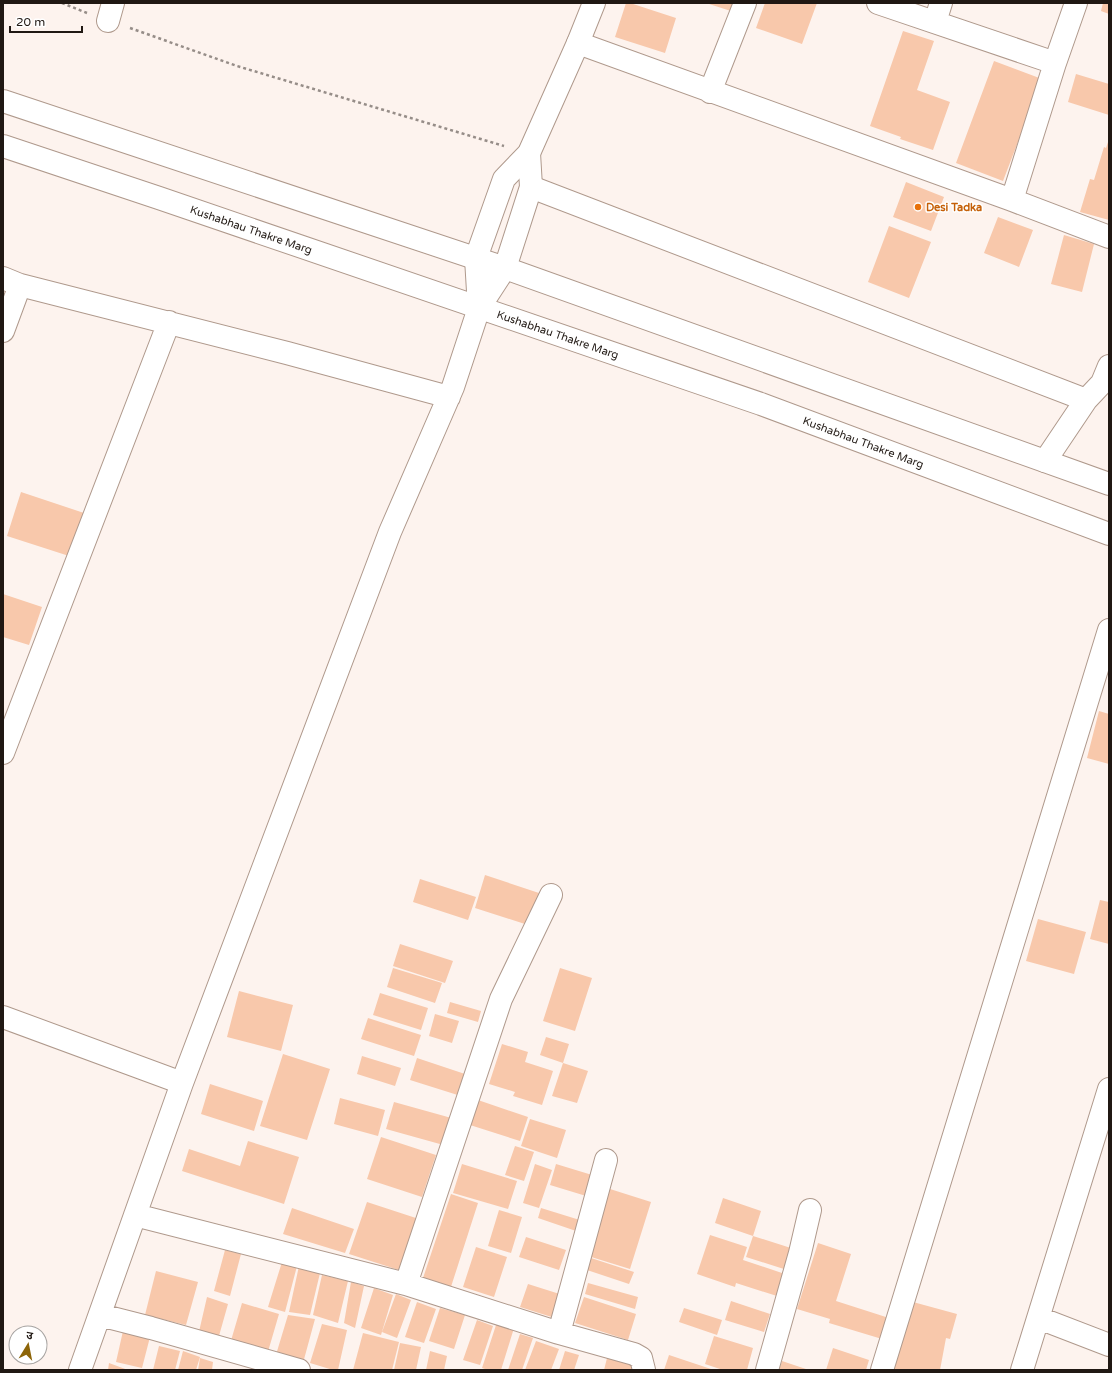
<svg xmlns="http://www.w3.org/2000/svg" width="1112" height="1373" viewBox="0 0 1112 1373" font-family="'Varela Round','Noto Sans Devanagari',sans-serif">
	<rect width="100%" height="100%" fill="#fdf3ee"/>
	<path fill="#f8c8ab" d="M 626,3 L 630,3 L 676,18 L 665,53 L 615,37 Z
		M 706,3 L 741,3 L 737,13 Z
		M 765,3 L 817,3 L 802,44 L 756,28 Z
		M 1103,3 L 1109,3 L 1109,14 L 1101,11 Z
		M 903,31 L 934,41 L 917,90 L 950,102 L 933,150 L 900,139 L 901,137 L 870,126 Z
		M 994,61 L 1042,79 L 1003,181 L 956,163 Z
		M 1076,74 L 1109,84 L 1109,115 L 1068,102 Z
		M 1109,139 L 1109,220 L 1080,212 L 1090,179 L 1094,180 L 1104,147 L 1106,148 Z
		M 906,182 L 944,197 L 931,231 L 893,217 Z
		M 998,217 L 1033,230 L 1019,267 L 984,253 Z
		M 889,226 L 931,242 L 909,298 L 868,282 Z
		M 1064,235 L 1094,244 L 1082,292 L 1051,284 Z
		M 21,492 L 84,513 L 69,556 L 7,536 Z
		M 3,594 L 42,607 L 29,645 L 3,637 Z
		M 1099,711 L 1109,714 L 1109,764 L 1087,758 Z
		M 485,875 L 539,893 L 528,925 L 475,908 Z
		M 420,879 L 476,897 L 468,920 L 413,902 Z
		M 1100,900 L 1109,902 L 1109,944 L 1090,939 Z
		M 1038,919 L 1086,932 L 1074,974 L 1026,961 Z
		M 400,944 L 453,961 L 445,983 L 393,966 Z
		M 393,968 L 442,983 L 435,1003 L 387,987 Z
		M 560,968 L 592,978 L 575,1031 L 543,1021 Z
		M 239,991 L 293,1005 L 281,1051 L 227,1037 Z
		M 380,993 L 428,1008 L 421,1030 L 373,1015 Z
		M 450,1002 L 481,1011 L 478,1022 L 447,1013 Z
		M 435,1014 L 459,1021 L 452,1043 L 429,1036 Z
		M 368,1018 L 421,1035 L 414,1056 L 361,1039 Z
		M 546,1037 L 569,1044 L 563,1063 L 540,1055 Z
		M 502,1044 L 528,1052 L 525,1062 L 553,1071 L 542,1105 L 513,1096 L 515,1092 L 489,1084 Z
		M 283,1054 L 330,1069 L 307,1140 L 260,1126 Z
		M 362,1056 L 401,1068 L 395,1086 L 357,1074 Z
		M 417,1058 L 471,1076 L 464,1097 L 410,1080 Z
		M 563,1063 L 588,1071 L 577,1103 L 552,1096 Z
		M 210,1084 L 263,1101 L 254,1131 L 201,1114 Z
		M 340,1098 L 385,1110 L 378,1136 L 334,1124 Z
		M 478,1100 L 528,1117 L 520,1141 L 470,1125 Z
		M 394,1102 L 455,1119 L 447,1146 L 386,1129 Z
		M 530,1119 L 566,1130 L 557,1158 L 521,1146 Z
		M 381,1137 L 436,1155 L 422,1197 L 367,1179 Z
		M 248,1141 L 299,1157 L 284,1204 L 182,1171 L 189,1149 L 240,1166 Z
		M 515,1146 L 534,1152 L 524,1181 L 505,1175 Z
		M 462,1164 L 517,1181 L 508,1209 L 453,1193 Z
		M 535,1164 L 552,1170 L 539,1208 L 523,1203 Z
		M 556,1164 L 602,1178 L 596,1199 L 550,1185 Z
		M 610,1189 L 651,1202 L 630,1269 L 588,1256 Z
		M 451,1194 L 478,1203 L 449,1293 L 421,1284 Z
		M 723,1198 L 761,1211 L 753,1236 L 715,1223 Z
		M 367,1202 L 422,1220 L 405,1272 L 349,1254 Z
		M 292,1208 L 354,1229 L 345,1253 L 283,1234 Z
		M 541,1208 L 583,1221 L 579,1232 L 538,1218 Z
		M 499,1210 L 522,1217 L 511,1253 L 488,1246 Z
		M 710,1235 L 747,1247 L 743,1260 L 785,1274 L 777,1296 L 736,1283 L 735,1287 L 697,1274 Z
		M 753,1236 L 794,1249 L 787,1270 L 746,1257 Z
		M 526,1237 L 566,1250 L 559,1270 L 519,1257 Z
		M 818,1243 L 851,1254 L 836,1301 L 889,1318 L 882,1339 L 829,1323 L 830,1319 L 797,1309 Z
		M 476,1247 L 507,1257 L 494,1297 L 463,1287 Z
		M 225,1250 L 241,1254 L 230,1296 L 214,1291 Z
		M 591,1258 L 634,1272 L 629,1284 L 587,1270 Z
		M 282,1262 L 297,1266 L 285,1312 L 268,1307 Z
		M 299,1266 L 320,1273 L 310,1315 L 289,1312 Z
		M 156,1271 L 198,1282 L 186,1325 L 145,1315 Z
		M 322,1275 L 348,1281 L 338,1323 L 313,1315 Z
		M 351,1282 L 364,1286 L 355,1328 L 344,1323 Z
		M 588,1283 L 638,1297 L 635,1309 L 585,1294 Z
		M 528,1284 L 566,1296 L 558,1319 L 520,1307 Z
		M 374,1288 L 393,1295 L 381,1335 L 361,1328 Z
		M 396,1294 L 411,1300 L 397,1338 L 382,1332 Z
		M 207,1297 L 228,1304 L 217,1343 L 198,1336 Z
		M 584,1297 L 636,1314 L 628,1340 L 575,1323 Z
		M 731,1301 L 770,1314 L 764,1332 L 725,1320 Z
		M 417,1302 L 436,1309 L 424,1343 L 405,1337 Z
		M 913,1302 L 957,1314 L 950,1339 L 946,1338 L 940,1370 L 894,1370 Z
		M 242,1303 L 279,1314 L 267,1355 L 230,1344 Z
		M 440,1308 L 465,1315 L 454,1349 L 429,1341 Z
		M 684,1308 L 722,1320 L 717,1335 L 679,1322 Z
		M 288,1315 L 315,1319 L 303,1363 L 275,1358 Z
		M 477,1320 L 493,1326 L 480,1365 L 463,1360 Z
		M 497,1322 L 514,1328 L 501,1370 L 488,1370 L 482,1368 Z
		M 322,1324 L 347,1330 L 338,1370 L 333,1370 L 310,1363 Z
		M 123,1331 L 150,1337 L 142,1368 L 116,1362 Z
		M 363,1333 L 399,1342 L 392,1370 L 353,1370 Z
		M 520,1334 L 533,1338 L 522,1370 L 508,1370 Z
		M 714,1336 L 753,1348 L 747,1370 L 723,1370 L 705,1364 Z
		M 536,1341 L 559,1349 L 551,1370 L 525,1370 Z
		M 400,1343 L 421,1347 L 416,1370 L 394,1370 Z
		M 159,1346 L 180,1351 L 175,1370 L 153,1370 Z
		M 833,1348 L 869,1360 L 866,1370 L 826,1370 Z
		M 183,1351 L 200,1357 L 196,1370 L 178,1370 Z
		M 430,1351 L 447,1356 L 444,1370 L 426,1370 Z
		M 565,1351 L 579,1355 L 574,1370 L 559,1370 Z
		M 669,1355 L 714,1370 L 664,1370 Z
		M 200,1358 L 213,1362 L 212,1370 L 198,1370 Z
		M 607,1358 L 635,1365 L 634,1370 L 604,1370 Z
		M 782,1361 L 809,1370 L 779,1370 Z
		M 109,1363 L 128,1370 L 108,1370 Z"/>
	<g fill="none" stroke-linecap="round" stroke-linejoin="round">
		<g stroke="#af998c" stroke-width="24">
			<path id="street" d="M 878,3 L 1055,63
				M 108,21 L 113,3
				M 935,22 L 941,3
				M 578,43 L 1012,200 L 1109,237
				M 710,92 L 745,3
				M 531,187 L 1086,400
				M 1012,200 L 1055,63 L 1076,3
				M 3,278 L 20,285 L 287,353 L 449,397
				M 3,331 L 20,285
				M 1045,461 L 1086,400 L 1102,383 L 1109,366
				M 3,753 L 169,322
				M 3,1017 L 182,1083 L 80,1370
				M 182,1083 L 390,532 L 453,387 L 479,308
				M 135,1215 L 406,1284 L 559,1333 L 634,1354 L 641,1358 L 644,1370
				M 406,1284 L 501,999 L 551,895
				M 100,1315 L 151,1328 L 299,1370
				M 1039,1318 L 1109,1345
				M 559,1333 L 606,1160
				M 767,1370 L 800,1253 L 810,1210
				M 882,1370 L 1109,630
				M 1022,1370 L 1109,1089"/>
		</g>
		<g stroke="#af998c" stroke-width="24">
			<g id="secondary">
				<path d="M 3,101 L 505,268 L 1109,484"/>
				<path id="s1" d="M 3,146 L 159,198 L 761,404 L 1109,534"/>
				<path d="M 479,308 L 476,258 L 504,179 L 529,153 L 578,43 L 594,3"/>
				<path d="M 479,308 L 505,268 L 531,187 L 529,153"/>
			</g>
		</g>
		<path stroke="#968d88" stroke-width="2.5" stroke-dasharray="3 3" stroke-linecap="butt" d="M 62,3 L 87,13
			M 130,28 L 237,66 L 504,146"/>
		<use href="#street" stroke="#fff" stroke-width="22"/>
		<use href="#secondary" stroke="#fff" stroke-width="22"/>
	</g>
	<circle fill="#e8710a" stroke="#fff" stroke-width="1.5" cx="918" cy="207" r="4"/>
	<g text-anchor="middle" stroke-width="3" stroke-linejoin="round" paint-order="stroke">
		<g font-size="11" font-weight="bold" fill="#c56008" stroke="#fff" text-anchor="start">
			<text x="926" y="211">Desi Tadka</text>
		</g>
		<g font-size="11" fill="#201813" stroke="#fff">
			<text dy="4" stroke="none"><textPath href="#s1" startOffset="262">Kushabhau Thakre Marg</textPath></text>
			<text dy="4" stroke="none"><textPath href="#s1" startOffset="586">Kushabhau Thakre Marg</textPath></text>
			<text dy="4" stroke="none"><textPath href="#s1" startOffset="910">Kushabhau Thakre Marg</textPath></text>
		</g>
	</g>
	<rect width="1112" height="1373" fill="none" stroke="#201813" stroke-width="8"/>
	<g transform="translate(28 1345) rotate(10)"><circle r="19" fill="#ffffff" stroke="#a6a3a1"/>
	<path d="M0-3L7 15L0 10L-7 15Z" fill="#8d6508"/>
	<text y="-6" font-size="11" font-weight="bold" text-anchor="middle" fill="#201813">उ</text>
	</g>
	<path d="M10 26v6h72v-6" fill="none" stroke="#201813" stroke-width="2"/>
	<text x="16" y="26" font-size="12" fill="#201813" stroke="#ffffff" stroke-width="3" paint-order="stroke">20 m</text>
</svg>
